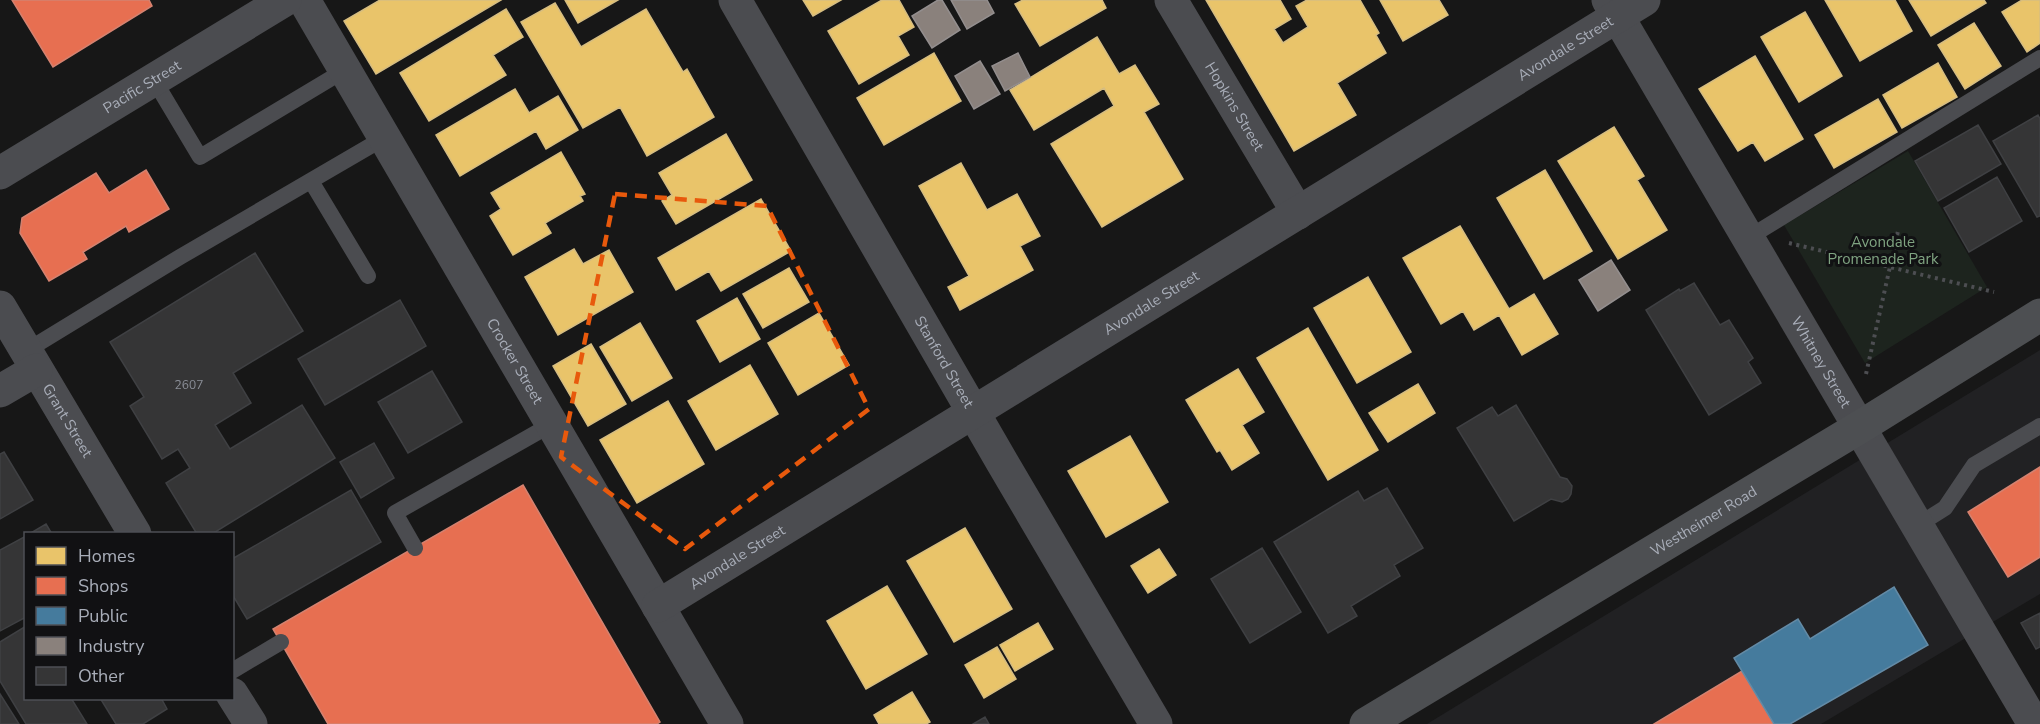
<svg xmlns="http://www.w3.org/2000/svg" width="2040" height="724" viewBox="0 0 2040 724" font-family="'Nunito Sans',sans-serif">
	<rect width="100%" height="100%" fill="#171717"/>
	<path fill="#212123" d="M 2040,350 L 2040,594 L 1821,724 L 1427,724 Z"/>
	<path fill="#1d241e" d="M 1908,151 L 1987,287 L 1865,363 L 1784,225 Z"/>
	<path fill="#e9c46a" stroke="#d6bd81" stroke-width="1.5" d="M 380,0 L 501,0 L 376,74 L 344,21 Z
		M 565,0 L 618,0 L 578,23 Z
		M 803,0 L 841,0 L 813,16 Z
		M 882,0 L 899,0 L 914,27 L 898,36 L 909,55 L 859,84 L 828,31 Z
		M 1023,0 L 1102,0 L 1106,8 L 1040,46 L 1015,4 Z
		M 1206,0 L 1280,0 L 1291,19 L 1274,29 L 1283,43 L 1308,27 L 1296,6 L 1307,0 L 1360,0 L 1379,33 L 1376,35 L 1386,53 L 1337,83 L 1356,115 L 1294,151 Z
		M 1380,0 L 1439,0 L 1448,15 L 1403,41 Z
		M 1825,0 L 1895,0 L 1912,31 L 1860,61 Z
		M 1909,0 L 1984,0 L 1986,3 L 1931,36 Z
		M 2022,0 L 2040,0 L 2040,43 L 2027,52 L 2002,12 Z
		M 555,3 L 581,47 L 646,9 L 683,72 L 687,69 L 714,117 L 647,156 L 620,107 L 583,128 L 521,22 Z
		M 506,9 L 523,37 L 493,55 L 506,75 L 429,121 L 400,73 Z
		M 1805,12 L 1842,76 L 1799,102 L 1761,37 Z
		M 1974,23 L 2001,66 L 1965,89 L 1938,45 Z
		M 1097,37 L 1119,74 L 1135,65 L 1159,104 L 1144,112 L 1183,179 L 1102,227 L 1051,144 L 1114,106 L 1104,88 L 1034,130 L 1010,90 Z
		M 934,53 L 961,101 L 884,145 L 857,98 Z
		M 1755,56 L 1803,139 L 1765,161 L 1753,142 L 1738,151 L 1699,89 Z
		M 1938,63 L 1957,97 L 1902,128 L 1883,95 Z
		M 515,89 L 529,113 L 558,96 L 578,130 L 546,149 L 536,131 L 460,176 L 436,135 Z
		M 1878,99 L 1897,132 L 1834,168 L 1815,135 Z
		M 1614,127 L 1644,176 L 1637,180 L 1667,230 L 1618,259 L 1558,161 Z
		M 726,134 L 752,180 L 676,224 L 662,201 L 672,195 L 659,173 Z
		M 561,152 L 585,194 L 580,196 L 583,201 L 545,223 L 551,233 L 513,255 L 490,216 L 501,209 L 491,193 Z
		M 961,163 L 987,210 L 1017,194 L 1040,236 L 1020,246 L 1033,270 L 960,310 L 948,287 L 969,276 L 919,186 Z
		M 1545,170 L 1592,251 L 1544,279 L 1497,198 Z
		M 761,199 L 791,251 L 721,291 L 709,271 L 676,290 L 658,258 Z
		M 1460,226 L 1509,309 L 1534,294 L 1558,334 L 1522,355 L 1499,315 L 1474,330 L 1463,311 L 1441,324 L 1403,258 Z
		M 574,249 L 583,264 L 609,250 L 633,292 L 558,335 L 525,277 Z
		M 789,268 L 809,302 L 763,328 L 743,294 Z
		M 1368,277 L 1411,352 L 1357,383 L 1314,308 Z
		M 737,298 L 760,339 L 720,362 L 697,321 Z
		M 819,313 L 849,365 L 798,395 L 768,343 Z
		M 640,323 L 672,378 L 632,401 L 600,347 Z
		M 1308,328 L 1378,450 L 1328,480 L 1257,358 Z
		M 591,344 L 626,404 L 588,426 L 553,366 Z
		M 750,365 L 778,414 L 716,450 L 688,401 Z
		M 1238,369 L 1264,412 L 1242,425 L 1259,453 L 1232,470 L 1220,450 L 1217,452 L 1186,400 Z
		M 1418,384 L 1435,413 L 1388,442 L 1369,413 Z
		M 668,401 L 704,464 L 637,503 L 600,440 Z
		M 1130,436 L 1168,502 L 1106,537 L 1068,471 Z
		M 965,528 L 1012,609 L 954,642 L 907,561 Z
		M 1159,549 L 1176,575 L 1148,593 L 1131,566 Z
		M 887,586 L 927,654 L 866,689 L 827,621 Z
		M 1038,623 L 1053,649 L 1015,671 L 1000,645 Z
		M 997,647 L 1016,679 L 984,698 L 965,665 Z
		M 912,692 L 930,722 L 926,724 L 879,724 L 874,715 Z"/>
	<path fill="#e76f51" stroke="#d48270" stroke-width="1.5" d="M 12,0 L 149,0 L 152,6 L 53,67 Z
		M 146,170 L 169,209 L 129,232 L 126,226 L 83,252 L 87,259 L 49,281 L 20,233 L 22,218 L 96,173 L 109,193 Z
		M 2040,467 L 2040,557 L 2008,577 L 1968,512 Z
		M 523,485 L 660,722 L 657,724 L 328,724 L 273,629 Z
		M 1742,671 L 1774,724 L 1654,724 Z"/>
	<path fill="#457b9d" stroke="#638aa5" stroke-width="1.5" d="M 1894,587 L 1928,645 L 1790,724 L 1774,724 L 1734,658 L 1798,619 L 1810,639 Z"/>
	<path fill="#8a817c" stroke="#938e8e" stroke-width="1.5" d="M 938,0 L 942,0 L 960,30 L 932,48 L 912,16 Z
		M 951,0 L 987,0 L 994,13 L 967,29 Z
		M 1018,53 L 1030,77 L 1005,91 L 992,66 Z
		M 980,61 L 1000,94 L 974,109 L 955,76 Z
		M 1611,260 L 1630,290 L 1598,311 L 1579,280 Z"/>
	<path fill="#353536" stroke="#3f4043" stroke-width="1.5" d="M 2038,115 L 2040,119 L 2040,216 L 2037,217 L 1993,141 Z
		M 1978,125 L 2001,164 L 1938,201 L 1915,161 Z
		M 1997,177 L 2022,221 L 1969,252 L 1944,208 Z
		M 255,253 L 303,331 L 233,373 L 251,403 L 215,425 L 230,449 L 302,405 L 335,458 L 212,534 L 197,534 L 166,483 L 190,468 L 178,449 L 162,459 L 130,406 L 144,397 L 110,342 Z
		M 1694,283 L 1720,325 L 1729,320 L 1753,358 L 1748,362 L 1761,383 L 1709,415 L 1646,310 L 1679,289 L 1680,291 Z
		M 400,300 L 426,346 L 325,405 L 298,359 Z
		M 432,371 L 462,422 L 408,453 L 378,402 Z
		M 1516,405 L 1560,477 L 1567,479 L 1572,486 L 1571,494 L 1568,499 L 1562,502 L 1551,499 L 1514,521 L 1457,428 L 1492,407 L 1498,416 Z
		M 374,443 L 394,478 L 361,498 L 340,462 Z
		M 4,452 L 33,500 L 0,519 L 0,454 Z
		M 1387,488 L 1423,548 L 1394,565 L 1400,576 L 1351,606 L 1357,616 L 1328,633 L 1274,542 L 1358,491 L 1364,501 Z
		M 351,490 L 381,542 L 247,619 L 232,594 L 232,559 Z
		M 46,524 L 52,534 L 29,534 Z
		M 26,536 L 26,617 L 0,631 L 0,550 Z
		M 1262,548 L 1301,612 L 1250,643 L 1211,579 Z
		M 2040,613 L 2040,647 L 2036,649 L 2021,623 Z
		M 26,626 L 26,698 L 71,698 L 87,724 L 26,724 L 0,681 L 0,642 Z
		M 0,694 L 19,724 L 0,724 Z
		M 100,698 L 161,698 L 167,709 L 143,724 L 116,724 Z
		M 985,717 L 989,724 L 973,724 Z"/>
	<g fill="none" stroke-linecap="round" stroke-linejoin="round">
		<path stroke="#4d4e52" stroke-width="4" stroke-dasharray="3 4.5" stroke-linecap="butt" d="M 1789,243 L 1994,292
			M 1866,374 L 1898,231"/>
		<path stroke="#4b4c50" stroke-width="16" d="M 154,80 L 200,157 L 345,70
			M 311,181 L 368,276
			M 1748,238 L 2040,58
			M 26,351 L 180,257 L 384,138
			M 1918,525 L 1945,508 L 1974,465 L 2040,426
			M 415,548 L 395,513 L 552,424
			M 232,671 L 281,642"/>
		<g stroke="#4b4c50" stroke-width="33">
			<path id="s1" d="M 304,0 L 727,724"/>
			<path id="s2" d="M 735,0 L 1002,462 L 1156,724"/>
			<path id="s3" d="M 1171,0 L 1298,213"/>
			<path id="s4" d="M 1608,0 L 2034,724"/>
			<path id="s5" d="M 0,173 L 285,0"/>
			<path id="s6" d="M 0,307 L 135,534"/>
			<path d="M 0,391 L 36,370"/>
			<path id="s7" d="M 658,606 L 1644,0"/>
			<path d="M 232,694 L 251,724"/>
		</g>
		<path stroke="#4d4f52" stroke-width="33" id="s8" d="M 1366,724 L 1860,427 L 2040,315"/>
	</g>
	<path fill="none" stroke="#e8590c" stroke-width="4.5" stroke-dasharray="12 8" stroke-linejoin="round" d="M 615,194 L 767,206 L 869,409 L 685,549 L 561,457 Z"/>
	<g text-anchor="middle" stroke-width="6" stroke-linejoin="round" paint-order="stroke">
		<g font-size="12" fill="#8b8f98">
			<text x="189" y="389">2607</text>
		</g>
		<g font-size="15" fill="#a8adb8" stroke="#111113">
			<text dy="5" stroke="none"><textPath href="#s7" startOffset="1065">Avondale Street</textPath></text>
			<text dy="5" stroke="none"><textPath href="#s5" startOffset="166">Pacific Street</textPath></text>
			<text dy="5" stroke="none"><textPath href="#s3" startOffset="124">Hopkins Street</textPath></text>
			<text dy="5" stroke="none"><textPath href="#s7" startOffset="579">Avondale Street</textPath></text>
			<text dy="5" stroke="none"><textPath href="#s1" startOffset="418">Crocker Street</textPath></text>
			<text dy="5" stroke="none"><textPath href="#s4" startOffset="420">Whitney Street</textPath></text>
			<text dy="5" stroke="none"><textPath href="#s2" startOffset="418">Stanford Street</textPath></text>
			<text dy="5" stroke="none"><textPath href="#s6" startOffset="132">Grant Street</textPath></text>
			<text dy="5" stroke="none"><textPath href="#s8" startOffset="394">Westheimer Road</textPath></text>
			<text dy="5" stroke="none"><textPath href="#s7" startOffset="93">Avondale Street</textPath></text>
		</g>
		<g font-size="15" fill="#7fa381" stroke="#111113">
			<text x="1883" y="247">Avondale<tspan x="1883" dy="17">Promenade Park</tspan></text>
		</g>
	</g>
	<rect x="24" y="532" width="210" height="168" fill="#111113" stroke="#4d4f55" stroke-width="1.5"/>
	<rect x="36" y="547" width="30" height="18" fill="#e9c46a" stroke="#4d4f55" stroke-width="1.5"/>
	<text x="78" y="562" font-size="18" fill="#a8adb8">Homes</text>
	<rect x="36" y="577" width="30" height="18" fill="#e76f51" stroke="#4d4f55" stroke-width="1.5"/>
	<text x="78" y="592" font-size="18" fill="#a8adb8">Shops</text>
	<rect x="36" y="607" width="30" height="18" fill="#457b9d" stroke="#4d4f55" stroke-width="1.5"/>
	<text x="78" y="622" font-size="18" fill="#a8adb8">Public</text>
	<rect x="36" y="637" width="30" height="18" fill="#8a817c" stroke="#4d4f55" stroke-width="1.5"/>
	<text x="78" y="652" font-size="18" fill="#a8adb8">Industry</text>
	<rect x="36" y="667" width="30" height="18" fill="#353536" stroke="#4d4f55" stroke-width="1.5"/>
	<text x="78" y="682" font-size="18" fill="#a8adb8">Other</text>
</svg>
